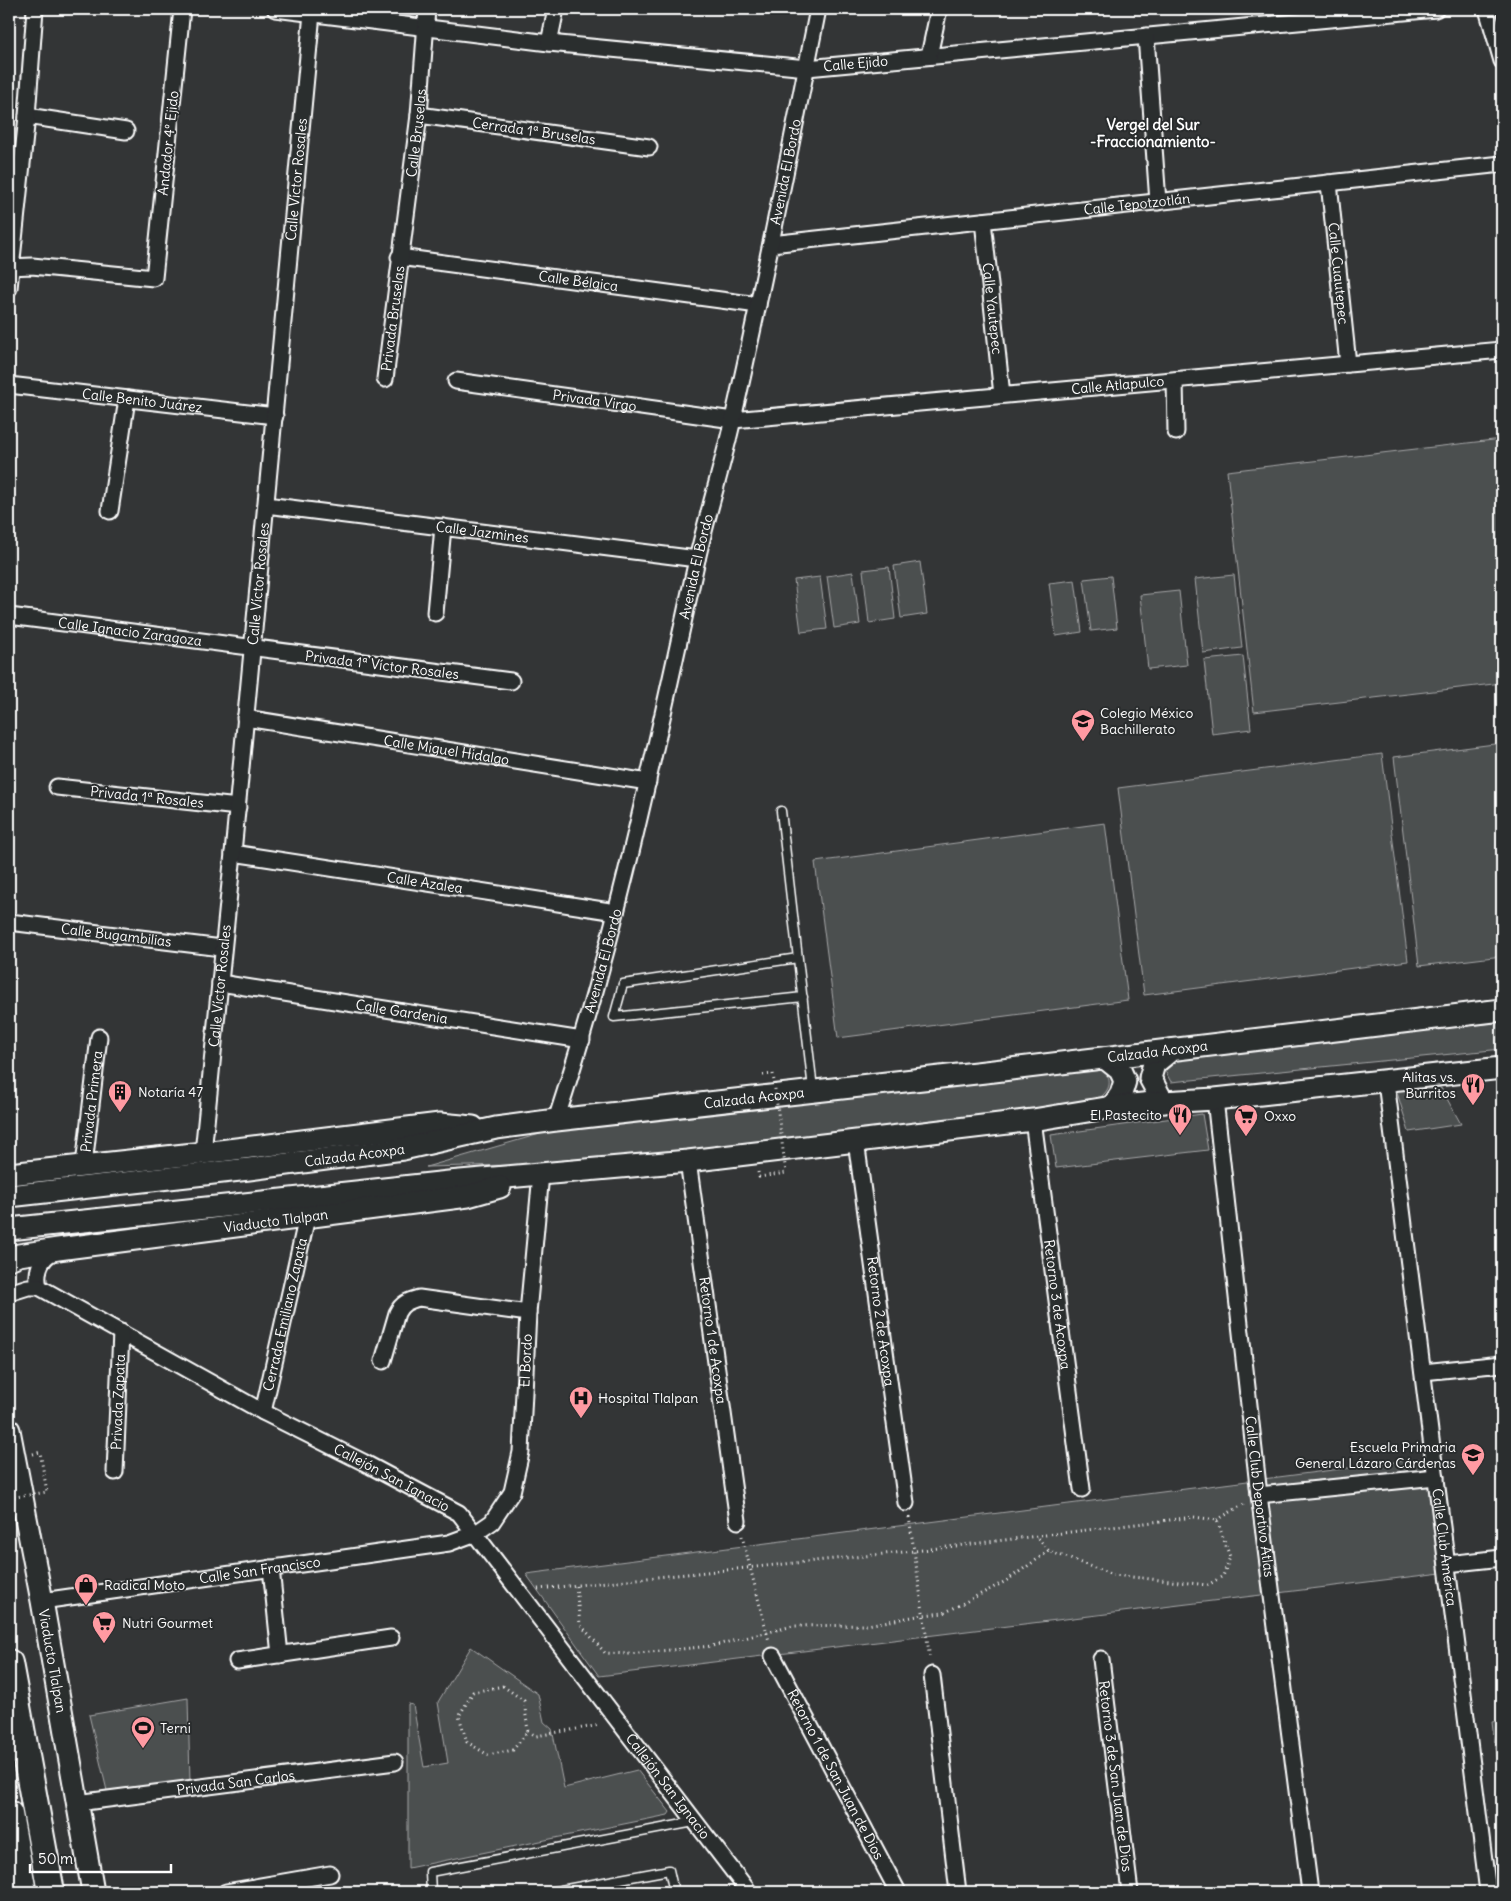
<svg xmlns="http://www.w3.org/2000/svg" width="1511" height="1901" viewBox="0 0 1511 1901" font-family="Delius,sans-serif">
	<rect width="100%" height="100%" fill="#333536"/>
	<filter id="ink" filterUnits="userSpaceOnUse"><feTurbulence type="fractalNoise" baseFrequency=".02" numOctaves="2"/><feDisplacementMap in="SourceGraphic" scale="10" xChannelSelector="R" yChannelSelector="G"/><feConvolveMatrix kernelMatrix="1 2 1 2 8 2 1 2 1" color-interpolation-filters="sRGB"/></filter>
	<g filter="url(#ink)">
		<path fill="#4c4f50" stroke="#a6a7a8" d="M 1502,439 L 1502,683 L 1254,712 L 1227,471 Z
			M 920,562 L 927,614 L 901,618 L 894,566 Z
			M 889,567 L 895,619 L 869,623 L 863,570 Z
			M 853,572 L 860,624 L 834,628 L 827,576 Z
			M 1234,575 L 1242,648 L 1203,653 L 1195,579 Z
			M 1111,576 L 1117,628 L 1091,631 L 1084,579 Z
			M 820,577 L 827,629 L 801,632 L 794,580 Z
			M 1075,580 L 1082,632 L 1056,636 L 1049,583 Z
			M 1179,591 L 1187,665 L 1148,669 L 1140,595 Z
			M 1243,656 L 1251,729 L 1212,734 L 1204,660 Z
			M 1502,743 L 1502,956 L 1419,966 L 1394,757 Z
			M 1382,754 L 1408,961 L 1144,995 L 1118,788 Z
			M 1105,823 L 1128,1000 L 838,1038 L 815,862 Z
			M 1502,1022 L 1502,1049 L 1171,1082 L 1165,1071 L 1175,1058 Z
			M 1098,1067 C 1113,1076 1113,1089 1098,1099 L 873,1131 L 553,1164 L 426,1167 L 564,1127 Z
			M 1441,1088 L 1461,1124 L 1409,1132 L 1396,1089 Z
			M 1202,1114 L 1208,1150 L 1056,1168 L 1051,1135 Z
			M 1426,1458 L 1441,1573 L 599,1676 L 526,1574 Z
			M 471,1647 L 538,1694 L 544,1722 L 552,1729 L 564,1788 L 637,1770 L 670,1812 L 668,1815 L 408,1868 L 408,1704 L 413,1705 L 424,1767 L 448,1763 L 438,1702 Z
			M 188,1698 L 190,1783 L 108,1795 L 89,1715 Z
			M 1502,1720 L 1502,1779 L 1499,1779 L 1492,1722 Z"/>
		<g fill="none" stroke-linecap="round" stroke-linejoin="round">
			<g stroke="#fff" stroke-width="11">
				<path id="lane" d="M 781,811 L 813,1089
					M 798,958 L 623,984 L 614,1017 L 803,997
					M 431,1892 L 430,1872 L 694,1822
					M 550,1892 L 669,1870 L 674,1892"/>
			</g>
			<g stroke="#fff" stroke-width="19">
				<g id="street">
					<path id="s1" d="M 275,9 L 549,43 L 807,68 L 1436,9"/>
					<path d="M 1487,9 L 1502,61"/>
					<path d="M 1146,36 L 1158,202"/>
					<path d="M 549,43 L 556,9"/>
					<path d="M 929,56 L 939,9"/>
					<path d="M 419,115 L 649,147"/>
					<path d="M 27,116 L 126,131"/>
					<path id="s2" d="M 1329,183 L 1348,364"/>
					<path id="s3" d="M 983,221 L 1002,395"/>
					<path id="s4" d="M 771,244 L 1502,164"/>
					<path id="s5" d="M 399,257 L 758,305"/>
					<path d="M 9,267 L 32,266 L 154,278 L 182,9"/>
					<path d="M 9,288 L 27,116 L 35,9"/>
					<path id="s6" d="M 385,379 L 419,115 L 427,9"/>
					<path d="M 1175,380 L 1176,432"/>
					<path id="s7" d="M 456,381 L 733,420 L 1502,350"/>
					<path id="s8" d="M 9,385 L 275,416"/>
					<path id="s9" d="M 266,505 L 697,559"/>
					<path d="M 110,511 L 127,399"/>
					<path d="M 435,613 L 443,527"/>
					<path id="s10" d="M 9,616 L 511,681"/>
					<path id="s11" d="M 245,718 L 648,782"/>
					<path d="M 57,787 L 238,807"/>
					<path id="s12" d="M 233,853 L 616,912"/>
					<path id="s13" d="M 9,922 L 222,948"/>
					<path id="s14" d="M 220,983 L 582,1040"/>
					<path id="s15" d="M 1386,1082 L 1488,1892"/>
					<path id="s16" d="M 1215,1099 L 1259,1495 L 1310,1892"/>
					<path id="s17" d="M 556,1120 C 616,938 655,750 696,564 C 707,515 722,468 733,419 C 764,283 791,146 818,9"/>
					<path id="s18" d="M 1033,1120 L 1082,1489"/>
					<path id="s19" d="M 856,1141 L 906,1503"/>
					<path id="s20" d="M 203,1153 L 233,853 L 312,13"/>
					<path id="s21" d="M 688,1161 L 738,1521"/>
					<path id="s22" d="M 84,1165 L 99,1037"/>
					<path d="M 39,1287 C 35,1270 41,1257 57,1250"/>
					<path id="s23" d="M 9,1293 L 28,1287 L 39,1287 L 263,1412 L 363,1462 L 459,1513 L 749,1892"/>
					<path d="M 383,1361 L 397,1313 C 402,1303 408,1301 419,1298 L 528,1313"/>
					<path d="M 1423,1372 L 1502,1364"/>
					<path id="s24" d="M 263,1412 L 307,1217"/>
					<path id="s25" d="M 115,1472 L 121,1332"/>
					<path d="M 1259,1495 L 1436,1477"/>
					<path d="M 1447,1564 L 1502,1558"/>
					<path d="M 271,1568 L 280,1655"/>
					<path id="s26" d="M 42,1601 L 449,1543 L 476,1533 L 492,1522 L 512,1492 L 521,1452 L 528,1313 L 541,1174"/>
					<path id="s27" d="M 773,1656 L 898,1892"/>
					<path id="s28" d="M 1101,1659 L 1130,1892"/>
					<path d="M 237,1661 L 391,1638"/>
					<path d="M 932,1675 L 958,1892"/>
					<path id="s29" d="M 77,1803 L 395,1762"/>
					<path d="M 226,1892 L 330,1874"/>
				</g>
			</g>
			<g stroke="#fff" stroke-width="25">
				<g id="secondary">
					<path d="M 1105,1058 L 1120,1070 L 1125,1081 L 1121,1094 L 1112,1107"/>
					<path d="M 1163,1102 L 1150,1078 L 1154,1064 L 1171,1050"/>
					<path d="M 9,1174 L 203,1153 L 440,1124 L 473,1127"/>
					<path id="s30" d="M 9,1196 L 249,1169 L 403,1149 L 496,1128 L 556,1120 L 994,1071 L 1502,1010"/>
					<path d="M 9,1229 L 449,1182 L 688,1161 L 1033,1120 L 1112,1107 L 1163,1102 L 1215,1099 L 1502,1068"/>
					<path id="s31" d="M 9,1259 L 19,1255 L 58,1249 L 468,1196 L 500,1187"/>
					<path id="s32" d="M 9,1430 L 42,1601 L 93,1892"/>
				</g>
			</g>
			<g stroke="#fff" stroke-width="30">
				<path id="highway" d="M 9,1663 L 51,1892
					M 9,1814 L 23,1892"/>
			</g>
			<path stroke="#fff" stroke-width="3" stroke-dasharray="1 4" stroke-linecap="butt" d="M 763,1075 L 773,1074
				M 758,1172 L 759,1177 L 786,1173
				M 33,1454 L 40,1452 L 47,1492
				M 909,1517 L 930,1659
				M 1217,1520 L 1244,1504
				M 742,1536 L 769,1641
				M 576,1586 L 580,1624 L 605,1653 L 629,1654 L 712,1646 L 793,1626 L 867,1625 L 923,1615 L 944,1613 L 1006,1581 L 1049,1551
				M 538,1589 L 914,1551 L 1194,1517 L 1217,1520 L 1230,1557 L 1223,1576 L 1208,1585 L 1113,1575 L 1049,1551 L 1036,1536
				M 503,1686 L 524,1701 L 528,1731 L 513,1750 L 488,1755 L 467,1742 L 459,1716 L 473,1692 Z
				M 528,1731 L 536,1736 L 600,1725"/>
			<use href="#lane" stroke="#2a2d2e" stroke-width="8"/>
			<use href="#street" stroke="#2a2d2e" stroke-width="15"/>
			<use href="#secondary" stroke="#2a2d2e" stroke-width="21"/>
			<use href="#highway" stroke="#2a2d2e" stroke-width="26"/>
			<path stroke="#fff" stroke-width="3" stroke-dasharray="1 4" stroke-linecap="butt" d="M 773,1074 L 786,1173
				M 9,1498 L 47,1492"/>
		</g>
	</g>
	<defs>
		<g id="school-pin" transform="scale(1.25)"><path d="M0 17L-7.5 6A9.5 9.5 0 1 1 7.5 6Z" fill="#ff9aa2" stroke="#2a2d2e"/><path d="M0-5L7-2L0 1L-7-2ZM-4 1L0 2.5L4 1V4Q0 6-4 4Z" fill="#111"/></g>
		<g id="restaurant-pin" transform="scale(1.25)"><path d="M0 17L-7.5 6A9.5 9.5 0 1 1 7.5 6Z" fill="#ff9aa2" stroke="#2a2d2e"/><path d="M-5-6h1v4h1v-4h1v4h1v-4h1v5L-1.5 .5V6h-2V.5L-5-1ZM5-6V6H3V1.5H1.5Q1.5-4 5-6Z" fill="#111"/></g>
		<g id="building-pin" transform="scale(1.25)"><path d="M0 17L-7.5 6A9.5 9.5 0 1 1 7.5 6Z" fill="#ff9aa2" stroke="#2a2d2e"/><path d="M-4-6H4V6H1V3H-1V6H-4ZM-2.5-4.3h1.7v1.8h-1.7ZM.8-4.3h1.7v1.8H.8ZM-2.5-1h1.7V.8h-1.7ZM.8-1h1.7V.8H.8Z" fill="#111"/></g>
		<g id="supermarket-pin" transform="scale(1.25)"><path d="M0 17L-7.5 6A9.5 9.5 0 1 1 7.5 6Z" fill="#ff9aa2" stroke="#2a2d2e"/><path d="M-6-5.5h2.5l.6 2H6L4.5 2H-2.5L-4.4-4H-6ZM-1.5 3.2a1.3 1.3 0 1 0 .1 0ZM3 3.2a1.3 1.3 0 1 0 .1 0Z" fill="#111"/></g>
		<g id="hospital-pin" transform="scale(1.25)"><path d="M0 17L-7.5 6A9.5 9.5 0 1 1 7.5 6Z" fill="#ff9aa2" stroke="#2a2d2e"/><path d="M-5-5h3v3.5h4V-5h3V5h-3V1.5h-4V5h-3Z" fill="#111"/></g>
		<g id="shop-pin" transform="scale(1.25)"><path d="M0 17L-7.5 6A9.5 9.5 0 1 1 7.5 6Z" fill="#ff9aa2" stroke="#2a2d2e"/><path d="M-5-2.5h2.3a2.7 3.5 0 0 1 5.4 0H5L5.5 6h-11ZM-1.5-2.5h3a1.5 2.3 0 0 0-3 0Z" fill="#111"/></g>
		<g id="stadium-pin" transform="scale(1.25)"><path d="M0 17L-7.5 6A9.5 9.5 0 1 1 7.5 6Z" fill="#ff9aa2" stroke="#2a2d2e"/><path d="M0-5a6.5 5 0 1 0 0 10a6.5 5 0 1 0 0-10ZM-3.5-1.8h7v3.6h-7Z" fill="#111"/></g>
	</defs>
	<g fill-rule="evenodd">
		<use href="#school-pin" x="1083" y="721"/>
		<use href="#restaurant-pin" x="1473" y="1085"/>
		<use href="#building-pin" x="120" y="1092"/>
		<use href="#restaurant-pin" x="1180" y="1115"/>
		<use href="#supermarket-pin" x="1246" y="1116"/>
		<use href="#hospital-pin" x="581" y="1398"/>
		<use href="#school-pin" x="1473" y="1455"/>
		<use href="#shop-pin" x="86" y="1585"/>
		<use href="#supermarket-pin" x="104" y="1623"/>
		<use href="#stadium-pin" x="143" y="1728"/>
	</g>
	<g text-anchor="middle" stroke-width="4" stroke-linejoin="round" paint-order="stroke">
		<g font-size="14" fill="#fff" stroke="#2a2d2e">
			<text dy="5" stroke="none"><textPath href="#s1" startOffset="584">Calle Ejido</textPath></text>
			<text transform="translate(534 131) rotate(8)" y="5">Cerrada 1ª Bruselas</text>
			<text dy="5" stroke="none"><textPath href="#s6" startOffset="248">Calle Bruselas</textPath></text>
			<text transform="translate(168 143) rotate(-84)" y="5">Andador 4º Ejido</text>
			<text dy="5" stroke="none"><textPath href="#s17" startOffset="976">Avenida El Bordo</textPath></text>
			<text dy="5" stroke="none"><textPath href="#s20" startOffset="978">Calle Víctor Rosales</textPath></text>
			<text dy="5" stroke="none"><textPath href="#s4" startOffset="368">Calle Tepotzotlán</textPath></text>
			<text dy="5" stroke="none"><textPath href="#s2" startOffset="91">Calle Cuautepec</textPath></text>
			<text dy="5" stroke="none"><textPath href="#s5" startOffset="181">Calle Bélgica</textPath></text>
			<text dy="5" stroke="none"><textPath href="#s3" startOffset="88">Calle Yautepec</textPath></text>
			<text dy="5" stroke="none"><textPath href="#s6" startOffset="61">Privada Bruselas</textPath></text>
			<text dy="5" stroke="none"><textPath href="#s7" startOffset="666">Calle Atlapulco</textPath></text>
			<text dy="5" stroke="none"><textPath href="#s8" startOffset="134">Calle Benito Juárez</textPath></text>
			<text dy="5" stroke="none"><textPath href="#s7" startOffset="140">Privada Virgo</textPath></text>
			<text dy="5" stroke="none"><textPath href="#s9" startOffset="218">Calle Jazmines</textPath></text>
			<text dy="5" stroke="none"><textPath href="#s17" startOffset="571">Avenida El Bordo</textPath></text>
			<text dy="5" stroke="none"><textPath href="#s20" startOffset="572">Calle Víctor Rosales</textPath></text>
			<text dy="5" stroke="none"><textPath href="#s10" startOffset="122">Calle Ignacio Zaragoza</textPath></text>
			<text transform="translate(382 665) rotate(7)" y="5">Privada 1ª Víctor Rosales</text>
			<text dy="5" stroke="none"><textPath href="#s11" startOffset="204">Calle Miguel Hidalgo</textPath></text>
			<text transform="translate(147 797) rotate(6)" y="5">Privada 1ª Rosales</text>
			<text dy="5" stroke="none"><textPath href="#s12" startOffset="194">Calle Azalea</textPath></text>
			<text dy="5" stroke="none"><textPath href="#s13" startOffset="108">Calle Bugambilias</textPath></text>
			<text dy="5" stroke="none"><textPath href="#s17" startOffset="166">Avenida El Bordo</textPath></text>
			<text dy="5" stroke="none"><textPath href="#s20" startOffset="168">Calle Víctor Rosales</textPath></text>
			<text dy="5" stroke="none"><textPath href="#s14" startOffset="184">Calle Gardenia</textPath></text>
			<text dy="5" stroke="none"><textPath href="#s30" startOffset="1158">Calzada Acoxpa</textPath></text>
			<text dy="5" stroke="none"><textPath href="#s30" startOffset="752">Calzada Acoxpa</textPath></text>
			<text dy="5" stroke="none"><textPath href="#s22" startOffset="64">Privada Primera</textPath></text>
			<text dy="5" stroke="none"><textPath href="#s30" startOffset="348">Calzada Acoxpa</textPath></text>
			<text dy="5" stroke="none"><textPath href="#s31" startOffset="270">Viaducto Tlalpan</textPath></text>
			<text dy="5" stroke="none"><textPath href="#s18" startOffset="186">Retorno 3 de Acoxpa</textPath></text>
			<text dy="5" stroke="none"><textPath href="#s24" startOffset="100">Cerrada Emiliano Zapata</textPath></text>
			<text dy="5" stroke="none"><textPath href="#s19" startOffset="182">Retorno 2 de Acoxpa</textPath></text>
			<text dy="5" stroke="none"><textPath href="#s21" startOffset="181">Retorno 1 de Acoxpa</textPath></text>
			<text dy="5" stroke="none"><textPath href="#s26" startOffset="628">El Bordo</textPath></text>
			<text dy="5" stroke="none"><textPath href="#s25" startOffset="70">Privada Zapata</textPath></text>
			<text dy="5" stroke="none"><textPath href="#s23" startOffset="432">Callejón San Ignacio</textPath></text>
			<text dy="5" stroke="none"><textPath href="#s16" startOffset="400">Calle Club Deportivo Atlas</textPath></text>
			<text dy="5" stroke="none"><textPath href="#s15" startOffset="469">Calle Club América</textPath></text>
			<text dy="5" stroke="none"><textPath href="#s26" startOffset="220">Calle San Francisco</textPath></text>
			<text dy="5" stroke="none"><textPath href="#s32" startOffset="235">Viaducto Tlalpan</textPath></text>
			<text dy="5" stroke="none"><textPath href="#s27" startOffset="134">Retorno 1 de San Juan de Dios</textPath></text>
			<text dy="5" stroke="none"><textPath href="#s28" startOffset="118">Retorno 3 de San Juan de Dios</textPath></text>
			<text dy="5" stroke="none"><textPath href="#s29" startOffset="160">Privada San Carlos</textPath></text>
			<text dy="5" stroke="none"><textPath href="#s23" startOffset="852">Callejón San Ignacio</textPath></text>
		</g>
		<g font-size="14" fill="#fff" stroke="#2a2d2e" text-anchor="start">
			<text x="1100" y="718">Colegio México<tspan x="1100" dy="16">Bachillerato</tspan></text>
			<text x="1456" y="1082" text-anchor="end">Alitas vs.<tspan x="1456" dy="16">Burritos</tspan></text>
			<text x="138" y="1097">Notaría 47</text>
			<text x="1162" y="1120" text-anchor="end">El Pastecito</text>
			<text x="1264" y="1121">Oxxo</text>
			<text x="598" y="1403">Hospital Tlalpan</text>
			<text x="1456" y="1452" text-anchor="end">Escuela Primaria<tspan x="1456" dy="16">General Lázaro Cárdenas</tspan></text>
			<text x="104" y="1590">Radical Moto</text>
			<text x="122" y="1628">Nutri Gourmet</text>
			<text x="160" y="1733">Terni</text>
		</g>
		<g font-size="15" font-weight="bold" fill="#fff" stroke="#2a2d2e">
			<text x="1153" y="130">Vergel del Sur<tspan x="1153" dy="17">-Fraccionamiento-</tspan></text>
		</g>
	</g>
	<rect width="1511" height="1901" fill="none" stroke="#2a2d2e" stroke-width="30"/>
	<rect x="15" y="15" width="1481" height="1871" fill="none" stroke="#fff" stroke-width="2" filter="url(#ink)"/>
	<path d="M30 1864v8h141v-8" fill="none" stroke="#ffffff" stroke-width="2.5"/>
	<text x="38" y="1864" font-size="15" fill="#ffffff" stroke="#2a2d2e" stroke-width="4" paint-order="stroke">50 m</text>
</svg>
